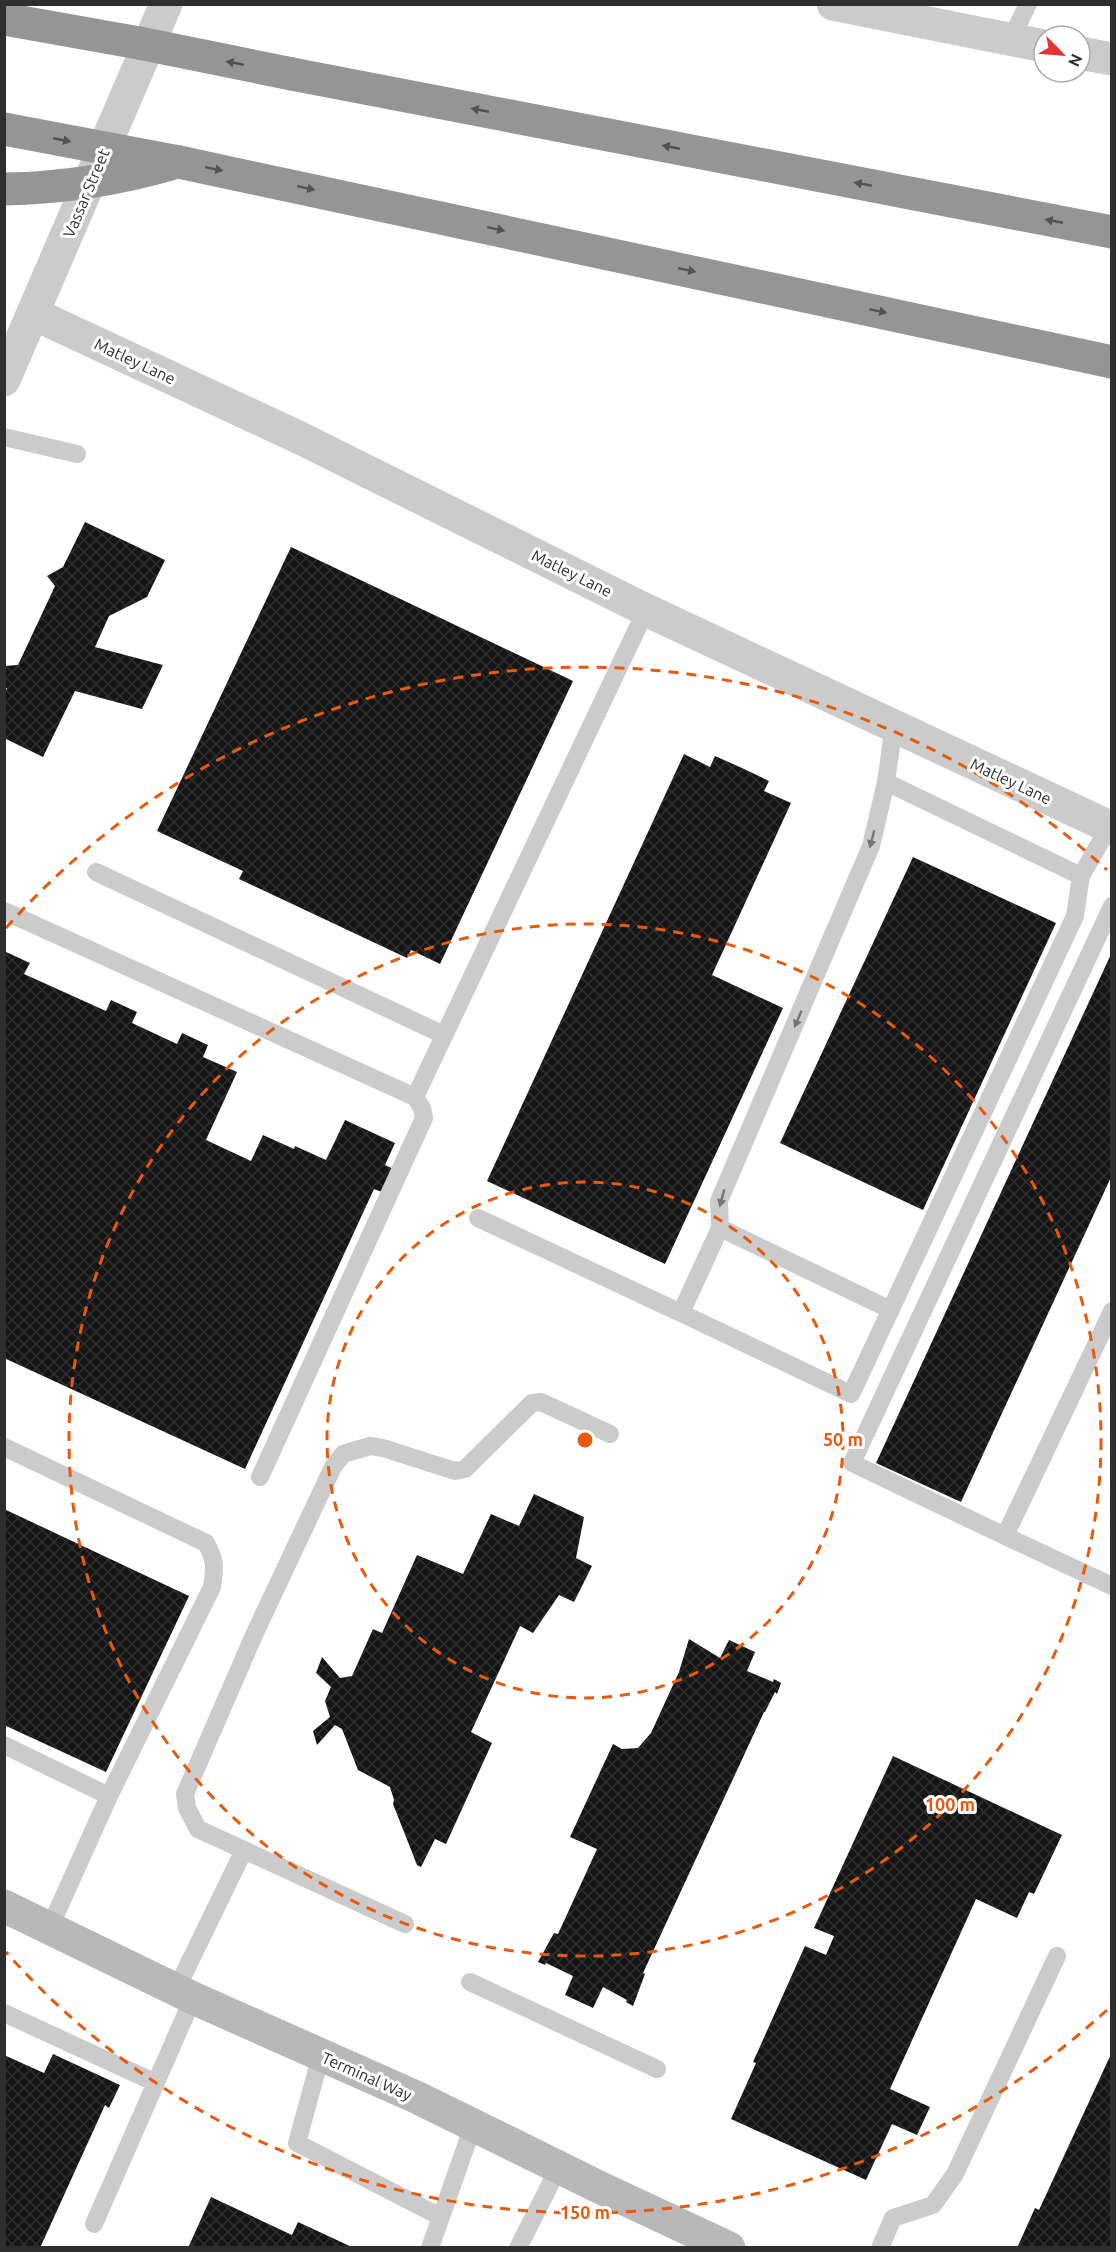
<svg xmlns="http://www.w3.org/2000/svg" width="1116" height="2252" viewBox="0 0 1116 2252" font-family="Ubuntu,sans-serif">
	<defs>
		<pattern id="building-cross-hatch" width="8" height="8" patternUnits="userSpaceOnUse" patternTransform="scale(1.5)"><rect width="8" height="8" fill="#151515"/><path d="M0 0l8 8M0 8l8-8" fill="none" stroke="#2f2f2f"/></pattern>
	</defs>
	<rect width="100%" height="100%" fill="#fff"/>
	<path fill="url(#building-cross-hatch)" d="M 85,522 L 165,560 L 147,597 L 109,616 L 95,647 L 163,665 L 142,709 L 75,691 L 43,757 L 4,738 L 4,694 L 7,688 L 4,688 L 4,666 L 18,665 L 55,586 L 47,576 L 63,567 Z
		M 291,547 L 573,681 L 440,964 L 411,950 L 407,958 L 239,879 L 243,871 L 157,831 Z
		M 684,754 L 710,767 L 715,756 L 742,768 L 769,781 L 764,791 L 791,803 L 712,975 L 783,1008 L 665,1264 L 487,1181 Z
		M 913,857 L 1056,923 L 923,1210 L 780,1143 Z
		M 6,952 L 30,963 L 24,974 L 106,1011 L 111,1000 L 137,1012 L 132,1023 L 177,1044 L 182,1033 L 208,1045 L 203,1057 L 237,1072 L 206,1140 L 251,1161 L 263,1135 L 294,1149 L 295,1146 L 326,1160 L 345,1120 L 395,1143 L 385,1165 L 398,1171 L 387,1194 L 374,1189 L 245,1469 L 4,1358 Z
		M 1112,952 L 1112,1175 L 961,1502 L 876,1463 Z
		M 534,1494 L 584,1517 L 576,1558 L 592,1566 L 574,1602 L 559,1595 L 533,1633 L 520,1626 L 471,1732 L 492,1743 L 446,1844 L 435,1839 L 421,1867 L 417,1865 L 393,1804 L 394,1800 L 390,1787 L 358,1770 L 342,1729 L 335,1725 L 317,1745 L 313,1731 L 330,1717 L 325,1701 L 331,1687 L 316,1673 L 322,1657 L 340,1678 L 352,1676 L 373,1629 L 382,1633 L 417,1555 L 463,1574 L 491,1514 L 519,1526 Z
		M 4,1509 L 189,1596 L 106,1772 L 4,1725 Z
		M 689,1639 L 720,1658 L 729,1640 L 755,1652 L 747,1671 L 773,1682 L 774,1679 L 781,1683 L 777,1694 L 775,1692 L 765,1712 L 764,1712 L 643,1973 L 645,1974 L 633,2006 L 626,2002 L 627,2000 L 603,1987 L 593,2008 L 565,1995 L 573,1976 L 546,1963 L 545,1965 L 538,1962 L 554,1933 L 558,1934 L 597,1849 L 570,1837 L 613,1744 L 622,1749 L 638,1748 L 651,1733 L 679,1672 Z
		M 893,1756 L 1062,1835 L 1034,1894 L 1029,1892 L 1017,1918 L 976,1899 L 890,2089 L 930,2107 L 917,2135 L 892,2124 L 866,2180 L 731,2119 L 756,2063 L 753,2062 L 805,1946 L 826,1955 L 834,1936 L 814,1928 Z
		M 1112,2052 L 1112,2248 L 1017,2248 L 1035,2208 L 1039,2210 Z
		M 53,2054 L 120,2085 L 109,2108 L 105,2105 L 40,2248 L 4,2248 L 4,2055 L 44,2073 Z
		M 211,2197 L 292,2235 L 298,2222 L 354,2248 L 188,2248 Z"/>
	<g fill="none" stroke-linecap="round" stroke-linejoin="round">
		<path stroke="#cbcbcb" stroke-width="18" d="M 1011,39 L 1028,4
			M 4,437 L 77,454
			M 894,725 L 886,782 L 1081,876 L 1109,827
			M 96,872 L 444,1035
			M 4,911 L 415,1097
			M 478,1218 L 681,1313
			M 720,1228 L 719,1201 L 871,846 L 886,782
			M 891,1310 L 720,1228 L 681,1313 L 851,1394 C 927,1235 1001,1075 1075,916 L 1081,876
			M 1112,1311 L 1005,1536 L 1112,1586
			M 4,1447 L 206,1543 C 216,1561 215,1567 212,1587 L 109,1796 L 50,1927
			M 260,1477 L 424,1118 L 422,1108 L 415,1097 L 646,610
			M 1005,1536 L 852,1463 L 1112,906
			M 4,1745 L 109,1796
			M 244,1850 L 405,1924
			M 470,1982 L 657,2069
			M 177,1988 L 244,1850 L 198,1829 L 187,1808 L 185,1794 L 254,1635 L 333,1467 L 343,1454 L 370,1446 L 383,1448 L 455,1471 L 465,1469 L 532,1403 L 541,1402 L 610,1434
			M 4,2013 L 156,2083
			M 321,2055 L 297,2143 L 441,2217
			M 94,2224 L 193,1998
			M 430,2248 L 473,2126
			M 518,2248 L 559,2167
			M 880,2248 L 893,2218 L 933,2205 L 955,2174 L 1057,1956"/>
		<path stroke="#cbcbcb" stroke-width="33" d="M 833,4 L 1044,46
			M 1080,53 L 1112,59
			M 34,314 L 298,437 L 646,610 L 1112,828"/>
		<path stroke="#cbcbcb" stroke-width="33" d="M 4,380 L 166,4"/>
		<path stroke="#b8b8b8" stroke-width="33" d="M 4,1906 L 193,1998 L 416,2097 L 603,2189 L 729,2248"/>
		<path stroke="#959595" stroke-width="33" d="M 4,19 L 139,43
			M 292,74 L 1112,232
			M 179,162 L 1112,362"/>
		<path stroke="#959595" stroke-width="33" d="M 139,43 L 292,74
			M 4,129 L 179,162
			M 4,189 C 62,188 116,180 171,164"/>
	</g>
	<defs><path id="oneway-solid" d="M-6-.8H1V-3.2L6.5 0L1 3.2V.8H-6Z" transform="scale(1.5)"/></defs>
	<g fill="#525252">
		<use href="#oneway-solid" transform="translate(235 63) rotate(-169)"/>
		<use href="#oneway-solid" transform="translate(480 110) rotate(-169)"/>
		<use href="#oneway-solid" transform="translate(62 140) rotate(11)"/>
		<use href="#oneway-solid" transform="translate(671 147) rotate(-169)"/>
		<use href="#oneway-solid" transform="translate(214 169) rotate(12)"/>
		<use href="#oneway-solid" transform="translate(863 184) rotate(-169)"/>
		<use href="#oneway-solid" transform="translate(306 188) rotate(12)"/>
		<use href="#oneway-solid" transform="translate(1054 221) rotate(-169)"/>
		<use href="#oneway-solid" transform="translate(496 229) rotate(12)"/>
		<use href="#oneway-solid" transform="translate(687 270) rotate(12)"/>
		<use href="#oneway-solid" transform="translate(878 311) rotate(12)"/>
	</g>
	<g fill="#757575">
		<use href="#oneway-solid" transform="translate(872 839) rotate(105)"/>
		<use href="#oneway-solid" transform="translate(798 1019) rotate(113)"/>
		<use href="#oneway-solid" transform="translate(722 1198) rotate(105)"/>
	</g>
	<g fill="none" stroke="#e8590c" stroke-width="3" stroke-dasharray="10 8">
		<circle cx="585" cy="1440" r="258"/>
		<circle cx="585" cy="1440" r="516"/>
		<path d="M1107 2010A773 773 0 0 1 6 1952M6 928A773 773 0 0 1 1107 870"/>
	</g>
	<g text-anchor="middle" stroke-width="6" stroke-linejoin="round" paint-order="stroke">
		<g font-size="16" fill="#2e2e2e" stroke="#fff">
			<text transform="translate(86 193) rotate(-67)" y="6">Vassar Street</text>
			<text transform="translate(135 361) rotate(25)" y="6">Matley Lane</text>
			<text transform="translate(572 573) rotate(26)" y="6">Matley Lane</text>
			<text transform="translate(1011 781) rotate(25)" y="6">Matley Lane</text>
			<text transform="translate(367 2076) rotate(24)" y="6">Terminal Way</text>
		</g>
	</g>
	<circle cx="585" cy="1440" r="9" fill="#e8590c" stroke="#fff" stroke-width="3"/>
	<g font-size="18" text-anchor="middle" font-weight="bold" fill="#e8590c" stroke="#fff" stroke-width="6" stroke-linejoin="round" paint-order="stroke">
		<text x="843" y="1446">50 m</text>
		<text x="950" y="1811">100 m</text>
		<text x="585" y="2219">150 m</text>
	</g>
	<rect width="1116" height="2252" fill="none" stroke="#2e2e2e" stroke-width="12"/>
	<g transform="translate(1062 54) rotate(115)"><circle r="28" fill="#ffffff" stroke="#ababab" stroke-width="1.5"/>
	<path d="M0-4.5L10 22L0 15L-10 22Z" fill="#e23337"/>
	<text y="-9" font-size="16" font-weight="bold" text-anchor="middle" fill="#2e2e2e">N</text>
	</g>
</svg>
